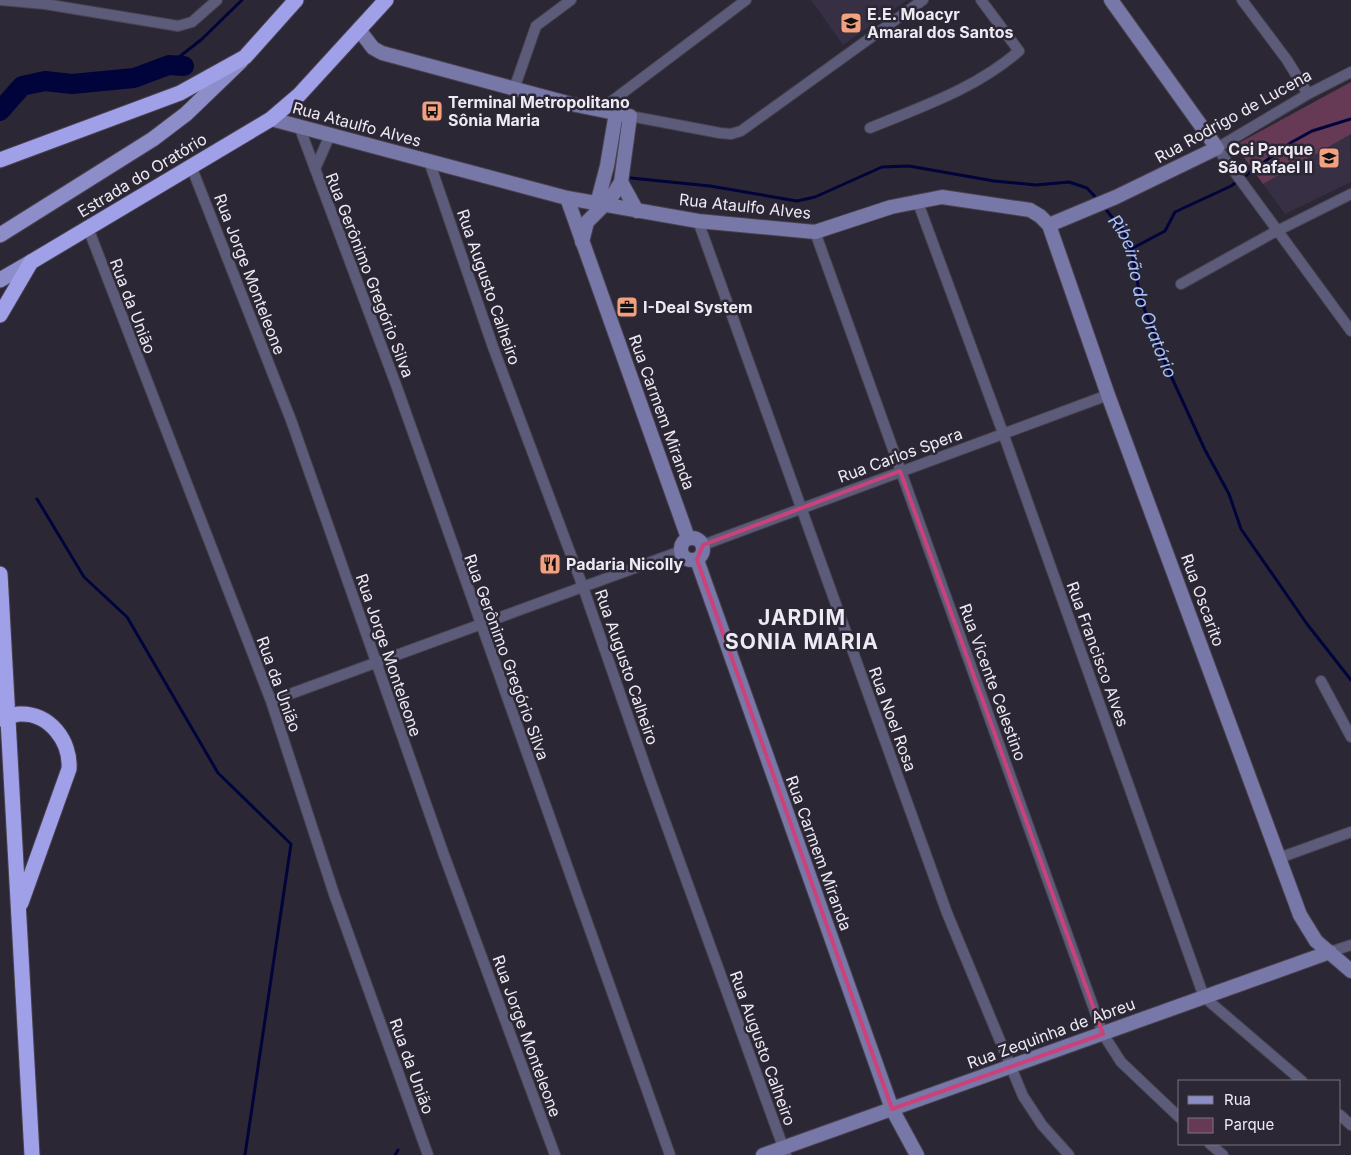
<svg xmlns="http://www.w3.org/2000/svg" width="1351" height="1155" viewBox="0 0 1351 1155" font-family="Inter,sans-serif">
	<rect width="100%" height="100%" fill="#2c2734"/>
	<path fill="#372f43" d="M 811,0 L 907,0 L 843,45 Z
		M 1350,133 L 1351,182 L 1285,214 L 1263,184 Z"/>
	<path fill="#663a55" d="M 1351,82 L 1351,134 L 1263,184 L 1235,145 Z"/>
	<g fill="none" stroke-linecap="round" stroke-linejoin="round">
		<g stroke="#00043b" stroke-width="3">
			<path d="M 169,65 L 202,39 L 242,0"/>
			<path d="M 631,178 L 710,186 L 797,201 L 815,197 L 882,167 L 909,166 L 994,181 L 1036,185 L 1069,182 L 1087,188 L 1098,200"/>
			<path id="s1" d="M 1104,207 L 1123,231 L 1131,249 L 1141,300 L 1166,365 L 1205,450 L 1229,494 L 1241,529 L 1307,624 L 1351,680"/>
			<path d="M 1131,249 L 1165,231 L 1175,212 L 1231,186 L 1292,142 L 1312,131 L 1351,119"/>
			<path d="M 37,499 L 84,577 L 127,617 L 218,773 L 291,844 L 245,1155"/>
			<path d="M 395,1155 L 398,1150"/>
		</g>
		<path stroke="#00043b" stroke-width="20" d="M 0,111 L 22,86 L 45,81 L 72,84 L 134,78 L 169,65 L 184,66"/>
		<g stroke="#47424f" stroke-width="12">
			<path id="street" d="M 0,0 L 45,4 L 178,26 L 192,22 L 217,0
				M 1242,0 L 1287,60 L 1308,94
				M 1351,72 L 1308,94 L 1217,148 L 1351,331
				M 514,89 L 536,26 L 571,0
				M 600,110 L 746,0
				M 630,116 L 720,133 L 731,134 L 741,131 L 923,0
				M 299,126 L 395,382 L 670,1155
				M 870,128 C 923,106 975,89 1019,51 L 981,0
				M 429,161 L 493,347 L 583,587 L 650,780 L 786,1155
				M 191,166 L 291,420 L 444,855 L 555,1155
				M 315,169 L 330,135
				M 917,200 L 1003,433 L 1204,997 L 1302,1081
				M 698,221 L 947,913 L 1023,1096 L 1042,1125 L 1069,1155
				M 88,228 L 271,701 L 334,894 L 428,1155
				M 815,232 L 1103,1034 L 1121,1062 L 1180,1118
				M 1181,284 L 1271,234 L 1351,194
				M 703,545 L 1108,395
				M 1321,681 L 1351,737
				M 271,701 L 681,551
				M 1279,858 L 1351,832
				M 1330,952 L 1351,945
				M 1340,1115 L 1351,1125
				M 1210,1144 L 1223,1155"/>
		</g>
		<g stroke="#47424f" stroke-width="16">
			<path id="secondary" d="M 360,31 L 373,48 L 382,53 L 571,104 L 630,116 L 621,182 L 611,198 L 587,222 L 582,242
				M 271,119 L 567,198 L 698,221 L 815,232 L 891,207 L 942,197 L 1030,210 L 1040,216 L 1049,225 L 1108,395 L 1300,915 L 1316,941 L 1351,971
				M 621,182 L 637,211
				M 567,198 L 688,538
				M 597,204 L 607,166 L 616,113
				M 1049,225 L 1116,197 L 1217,148 L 1111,0
				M681 549a11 11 0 1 1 22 0a11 11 0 1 1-22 0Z
				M 697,560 L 892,1109 L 917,1155
				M 763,1155 L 1330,952"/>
		</g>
		<g stroke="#47424f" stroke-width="17">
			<path id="primary" d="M 0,235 L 153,139 L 186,114 L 241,61
				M 0,280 L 31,262"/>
		</g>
		<g stroke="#47424f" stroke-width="17">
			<path id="highway" d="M 0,160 L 180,93 L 245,57 L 296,0
				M 0,315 L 31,262 L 271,119 L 299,95 L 386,0
				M 0,574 L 32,1155
				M 0,719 C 6,717 13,715 19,714 C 49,712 71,741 69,769 L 21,903"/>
		</g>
		<use href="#street" stroke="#5c5c7a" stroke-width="10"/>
		<use href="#secondary" stroke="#7778a7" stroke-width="14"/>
		<use href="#primary" stroke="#8d8dc9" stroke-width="15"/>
		<use href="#highway" stroke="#a0a0e9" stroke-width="15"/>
	</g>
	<path fill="none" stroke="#cb427a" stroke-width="4" stroke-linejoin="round" d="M 900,471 L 1103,1034 L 892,1109 L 697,560 L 703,545 Z"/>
	<defs>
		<g id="school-square" transform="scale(1.125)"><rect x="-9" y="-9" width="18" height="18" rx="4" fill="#f2a07f" stroke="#2c2734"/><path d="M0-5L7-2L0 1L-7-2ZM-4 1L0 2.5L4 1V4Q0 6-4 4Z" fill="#111"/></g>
		<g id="bus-square" transform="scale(1.125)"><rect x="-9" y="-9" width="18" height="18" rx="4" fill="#f2a07f" stroke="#2c2734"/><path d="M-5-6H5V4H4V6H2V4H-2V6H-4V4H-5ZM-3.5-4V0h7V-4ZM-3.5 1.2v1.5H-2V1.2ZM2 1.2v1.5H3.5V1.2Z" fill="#111"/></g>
		<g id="office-square" transform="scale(1.125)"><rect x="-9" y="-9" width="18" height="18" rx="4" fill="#f2a07f" stroke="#2c2734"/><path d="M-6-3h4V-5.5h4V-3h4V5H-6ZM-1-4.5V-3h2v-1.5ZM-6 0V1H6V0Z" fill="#111"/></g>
		<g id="restaurant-square" transform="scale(1.125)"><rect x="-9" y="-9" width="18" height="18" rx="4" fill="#f2a07f" stroke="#2c2734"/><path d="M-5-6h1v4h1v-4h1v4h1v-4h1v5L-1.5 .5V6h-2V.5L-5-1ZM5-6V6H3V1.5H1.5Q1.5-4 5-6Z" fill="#111"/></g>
	</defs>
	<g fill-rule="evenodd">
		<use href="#school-square" x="851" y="23"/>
		<use href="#bus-square" x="432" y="111"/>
		<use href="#school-square" x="1329" y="158"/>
		<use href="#office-square" x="627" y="307"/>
		<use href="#restaurant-square" x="550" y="564"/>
	</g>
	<g text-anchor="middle" stroke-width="5" stroke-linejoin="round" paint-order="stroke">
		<g font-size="16" font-weight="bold" fill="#eeeaf4" stroke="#2c2734" text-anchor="start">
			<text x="867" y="20">E.E. Moacyr<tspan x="867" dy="18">Amaral dos Santos</tspan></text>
			<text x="448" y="108">Terminal Metropolitano<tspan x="448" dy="18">Sônia Maria</tspan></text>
			<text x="1313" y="155" text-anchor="end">Cei Parque<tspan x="1313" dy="18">São Rafael II</tspan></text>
			<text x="643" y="313">I-Deal System</text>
			<text x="566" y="570">Padaria Nicolly</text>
		</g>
		<g font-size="16" fill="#eeeaf4" stroke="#2c2734">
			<text transform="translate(1233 116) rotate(-29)" y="6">Rua Rodrigo de Lucena</text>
			<text transform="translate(357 124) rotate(15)" y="6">Rua Ataulfo Alves</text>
			<text transform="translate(142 175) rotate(-31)" y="6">Estrada do Oratório</text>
			<text transform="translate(745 206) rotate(6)" y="6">Rua Ataulfo Alves</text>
			<text transform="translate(250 274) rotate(69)" y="6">Rua Jorge Monteleone</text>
			<text transform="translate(370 275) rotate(69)" y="6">Rua Gerônimo Gregório Silva</text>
			<text transform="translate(489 287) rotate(71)" y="6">Rua Augusto Calheiro</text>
			<text transform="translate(133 306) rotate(69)" y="6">Rua da União</text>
			<text transform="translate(662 412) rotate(70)" y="6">Rua Carmem Miranda</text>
			<text transform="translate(900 455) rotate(-20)" y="6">Rua Carlos Spera</text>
			<text transform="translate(1203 600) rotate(70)" y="6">Rua Oscarito</text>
			<text transform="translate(1098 654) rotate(70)" y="6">Rua Francisco Alves</text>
			<text transform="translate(389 655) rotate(71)" y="6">Rua Jorge Monteleone</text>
			<text transform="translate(507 657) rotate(70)" y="6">Rua Gerônimo Gregório Silva</text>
			<text transform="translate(627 667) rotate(71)" y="6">Rua Augusto Calheiro</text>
			<text transform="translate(993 682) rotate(70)" y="6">Rua Vicente Celestino</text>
			<text transform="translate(279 684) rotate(70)" y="6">Rua da União</text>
			<text transform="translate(893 719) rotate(70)" y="6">Rua Noel Rosa</text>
			<text transform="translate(819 853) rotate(70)" y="6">Rua Carmem Miranda</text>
			<text transform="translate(1051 1033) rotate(-20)" y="6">Rua Zequinha de Abreu</text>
			<text transform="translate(527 1036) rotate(70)" y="6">Rua Jorge Monteleone</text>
			<text transform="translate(763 1048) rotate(70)" y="6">Rua Augusto Calheiro</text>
			<text transform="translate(412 1066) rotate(70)" y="6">Rua da União</text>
		</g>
		<g font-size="18" font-style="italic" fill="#a6c1f6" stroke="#2c2734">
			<text dy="6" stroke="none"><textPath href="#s1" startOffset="99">Ribeirão do Oratório</textPath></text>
		</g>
		<g font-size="21" font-weight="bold" letter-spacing="1" fill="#eeeaf4" stroke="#2c2734">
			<text x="802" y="625">JARDIM<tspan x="802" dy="24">SONIA MARIA</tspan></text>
		</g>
	</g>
	<rect x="1178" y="1080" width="162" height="65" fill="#2c2734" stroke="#7a7581"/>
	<rect x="1188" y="1096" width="25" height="8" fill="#8d8dc9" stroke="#7a7581"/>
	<text x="1224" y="1105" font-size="15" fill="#eeeaf4">Rua</text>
	<rect x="1188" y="1118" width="25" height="15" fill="#663a55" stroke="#7a7581"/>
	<text x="1224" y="1130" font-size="15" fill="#eeeaf4">Parque</text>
</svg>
